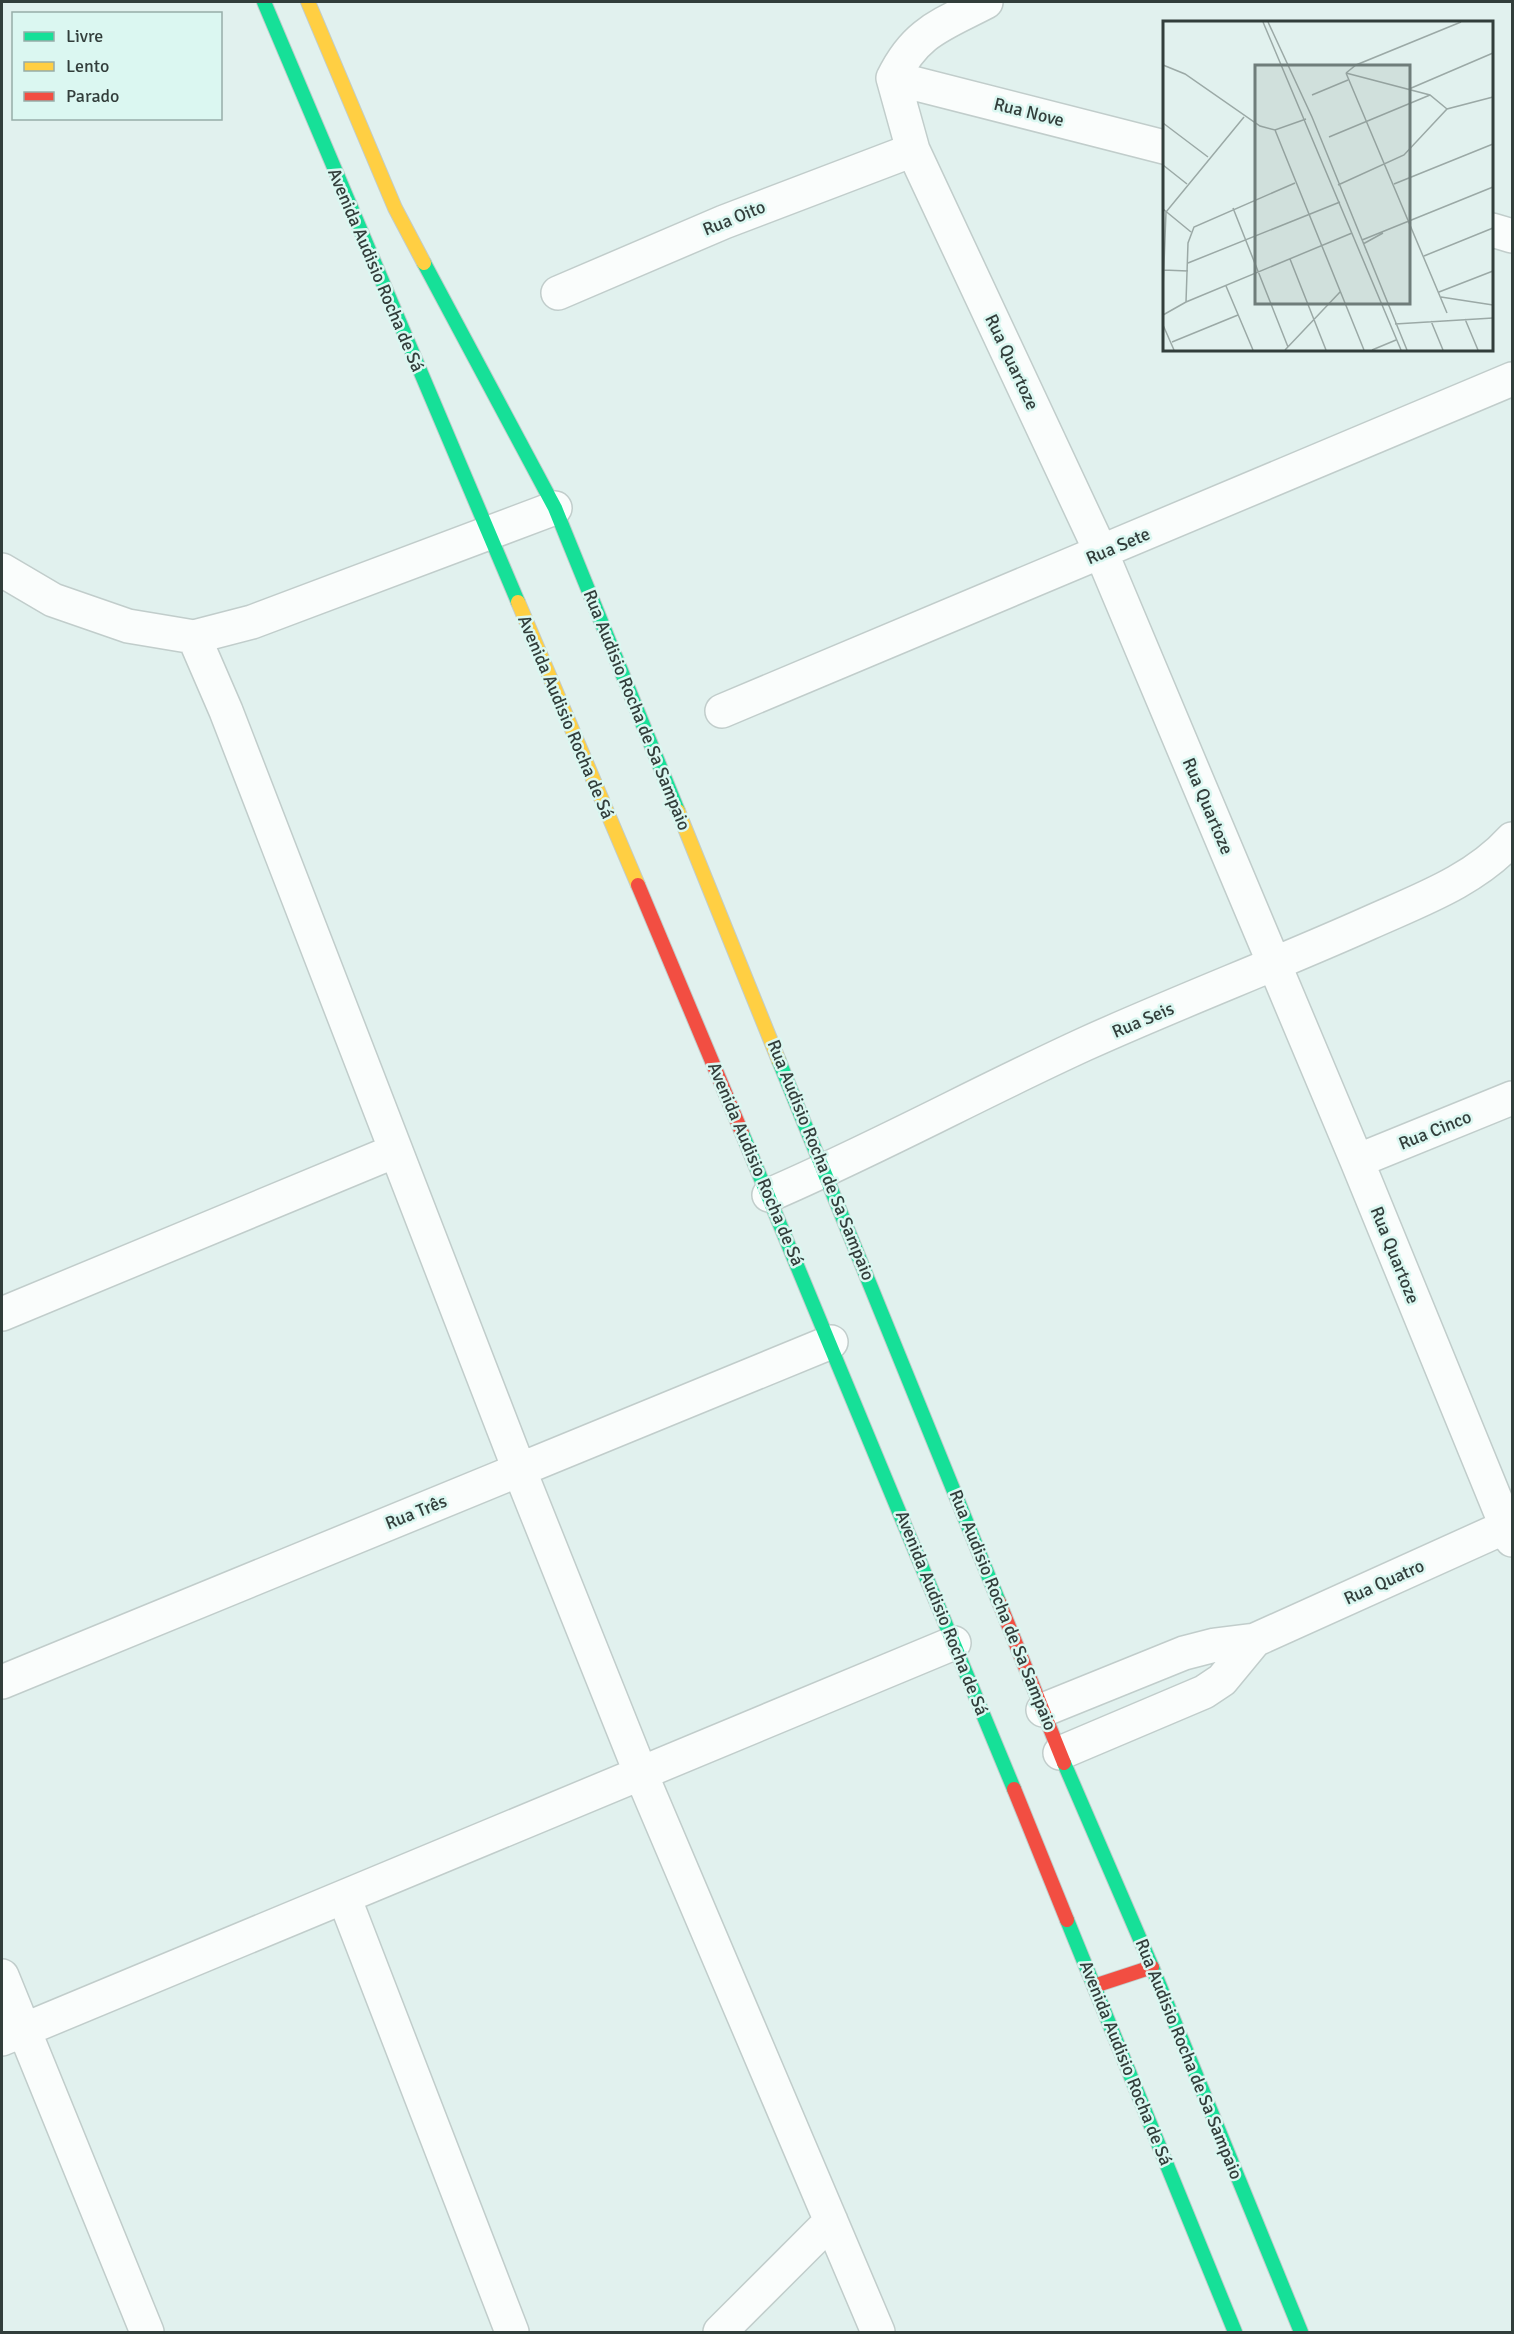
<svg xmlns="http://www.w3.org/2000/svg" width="1514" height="2334" viewBox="0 0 1514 2334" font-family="Signika,sans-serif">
	<rect width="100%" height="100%" fill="#e1f1ee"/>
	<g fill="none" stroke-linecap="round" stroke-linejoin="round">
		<g stroke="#c1cdcb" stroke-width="36">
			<path id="street" d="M 893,78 L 913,150 L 1101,552 L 1357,1161 L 1512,1540
				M 893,78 L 1164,147
				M 893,78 C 916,31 942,25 986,2
				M 1492,230 L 1512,236
				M 558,293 L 724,222 L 913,150
				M 2,570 L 53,600 L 128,626 L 194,637 L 252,622 L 555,508
				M 194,637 L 226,711 L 519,1469 L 641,1774 L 878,2332
				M 722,711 L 1512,379
				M 1357,1161 L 1512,1098
				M 769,1195 C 876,1149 978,1093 1085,1044 C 1178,1002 1275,965 1369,923 C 1420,900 1474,881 1512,839
				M 2,1314 L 395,1151
				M 2,1682 L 831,1342
				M 1043,1710 L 1184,1653 L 1215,1645 L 1255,1640 L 1512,1524
				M 1060,1753 L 1204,1692 L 1222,1680 L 1255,1640
				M 344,1897 L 512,2332
				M 2,1976 L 147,2332
				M 2,2039 L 954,1643
				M 720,2332 L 831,2221"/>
		</g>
		<g stroke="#c1cdcb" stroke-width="16">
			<path id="fast" d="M 264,2 L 518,602
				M 424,263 L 555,508 L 678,811
				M 779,1061 L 999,1602
				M 742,1133 L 1014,1789
				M 1064,1763 L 1152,1967 L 1301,2332
				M 1067,1920 L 1235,2332"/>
		</g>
		<g stroke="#c1cdcb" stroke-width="16">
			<path id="slow" d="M 308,2 L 395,208 L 424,263
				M 518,602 L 638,885
				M 678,811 L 779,1061"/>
		</g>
		<g stroke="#c1cdcb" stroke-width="16">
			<path id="jam" d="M 638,885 L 742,1133
				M 999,1602 L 1064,1763
				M 1014,1789 L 1067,1920
				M 1094,1986 L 1152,1967"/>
		</g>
		<use href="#street" stroke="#fafdfc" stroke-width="33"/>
		<use href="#fast" stroke="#16e098" stroke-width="14"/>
		<use href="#slow" stroke="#ffcf43" stroke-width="14"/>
		<use href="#jam" stroke="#f24e42" stroke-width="14"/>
	</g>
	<g text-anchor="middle" stroke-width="5" stroke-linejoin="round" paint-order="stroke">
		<g font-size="18" fill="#323e3b" stroke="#dbf7f1">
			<text transform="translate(1029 112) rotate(14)" y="6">Rua Nove</text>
			<text transform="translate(734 218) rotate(-22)" y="6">Rua Oito</text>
			<text transform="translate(376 270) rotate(67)" y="6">Avenida Audisio Rocha de Sá</text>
			<text transform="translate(1012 362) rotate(65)" y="6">Rua Quartoze</text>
			<text transform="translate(1118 546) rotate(-23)" y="6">Rua Sete</text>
			<text transform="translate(637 710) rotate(68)" y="6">Rua Audisio Rocha de Sa Sampaio</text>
			<text transform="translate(566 717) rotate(67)" y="6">Avenida Audisio Rocha de Sá</text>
			<text transform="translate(1208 806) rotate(67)" y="6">Rua Quartoze</text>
			<text transform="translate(1143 1020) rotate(-23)" y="6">Rua Seis</text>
			<text transform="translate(1435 1130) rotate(-22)" y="6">Rua Cinco</text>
			<text transform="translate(821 1160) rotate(68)" y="6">Rua Audisio Rocha de Sa Sampaio</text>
			<text transform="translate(756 1164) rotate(67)" y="6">Avenida Audisio Rocha de Sá</text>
			<text transform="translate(1395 1255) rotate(68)" y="6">Rua Quartoze</text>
			<text transform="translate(416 1512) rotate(-22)" y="6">Rua Três</text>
			<text transform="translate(1384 1582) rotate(-24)" y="6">Rua Quatro</text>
			<text transform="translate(1003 1610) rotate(68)" y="6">Rua Audisio Rocha de Sa Sampaio</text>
			<text transform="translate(942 1613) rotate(68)" y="6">Avenida Audisio Rocha de Sá</text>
			<text transform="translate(1189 2059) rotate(68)" y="6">Rua Audisio Rocha de Sa Sampaio</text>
			<text transform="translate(1126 2063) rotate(68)" y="6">Avenida Audisio Rocha de Sá</text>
		</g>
	</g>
	<g transform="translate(1163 21)">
		<rect width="330" height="330" fill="#e1f1ee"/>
		<path fill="none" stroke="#9ba9a6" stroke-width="1.5" d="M 100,1 L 238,329M 105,1 L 149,96 L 244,329M 0,44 L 22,53 L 97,105 L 112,109 L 143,98M 183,52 L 284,292M 183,52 L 193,44 L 298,1M 183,52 L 267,74 L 284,88M 246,68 L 330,32M 149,74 L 185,59M 0,102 L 45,136M 112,109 L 201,329M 166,116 L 267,74M 0,144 L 24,163M 231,163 L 330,123M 175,164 L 241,134 L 284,88 L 330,76M 70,187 L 125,326M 0,188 L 28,211M 199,219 L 330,166M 200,223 L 220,212M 261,235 L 330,207M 127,238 L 163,329M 25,242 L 177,181M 0,249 L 25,250M 63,265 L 90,329M 0,268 L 3,191 L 81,96M 276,271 L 330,250M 278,276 L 330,284M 23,281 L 25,222 L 31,206 L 132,162M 0,294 L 23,281 L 189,212M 302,298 L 315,329M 268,300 L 280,329M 232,303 L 330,297M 0,304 L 11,329M 9,321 L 75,294M 122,329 L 177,271M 209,329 L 233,319"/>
		<path fill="#6f7d7a" fill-opacity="0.15" stroke="#6f7d7a" stroke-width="3" d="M 92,44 L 247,44 L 247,283 L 92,283 Z"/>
		<rect width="330" height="330" fill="none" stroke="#323e3b" stroke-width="3"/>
	</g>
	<rect width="1514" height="2334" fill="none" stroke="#323e3b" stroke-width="6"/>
	<rect x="12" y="12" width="210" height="108" fill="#dbf7f1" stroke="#97ada8" stroke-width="1.5"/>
	<rect x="24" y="32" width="30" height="9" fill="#16e098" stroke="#97ada8" stroke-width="1.5"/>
	<text x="66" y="42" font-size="18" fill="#323e3b">Livre</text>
	<rect x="24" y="62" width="30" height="9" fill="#ffcf43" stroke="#97ada8" stroke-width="1.5"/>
	<text x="66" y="72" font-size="18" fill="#323e3b">Lento</text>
	<rect x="24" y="92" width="30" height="9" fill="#f24e42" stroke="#97ada8" stroke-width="1.5"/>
	<text x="66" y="102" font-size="18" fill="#323e3b">Parado</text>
</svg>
